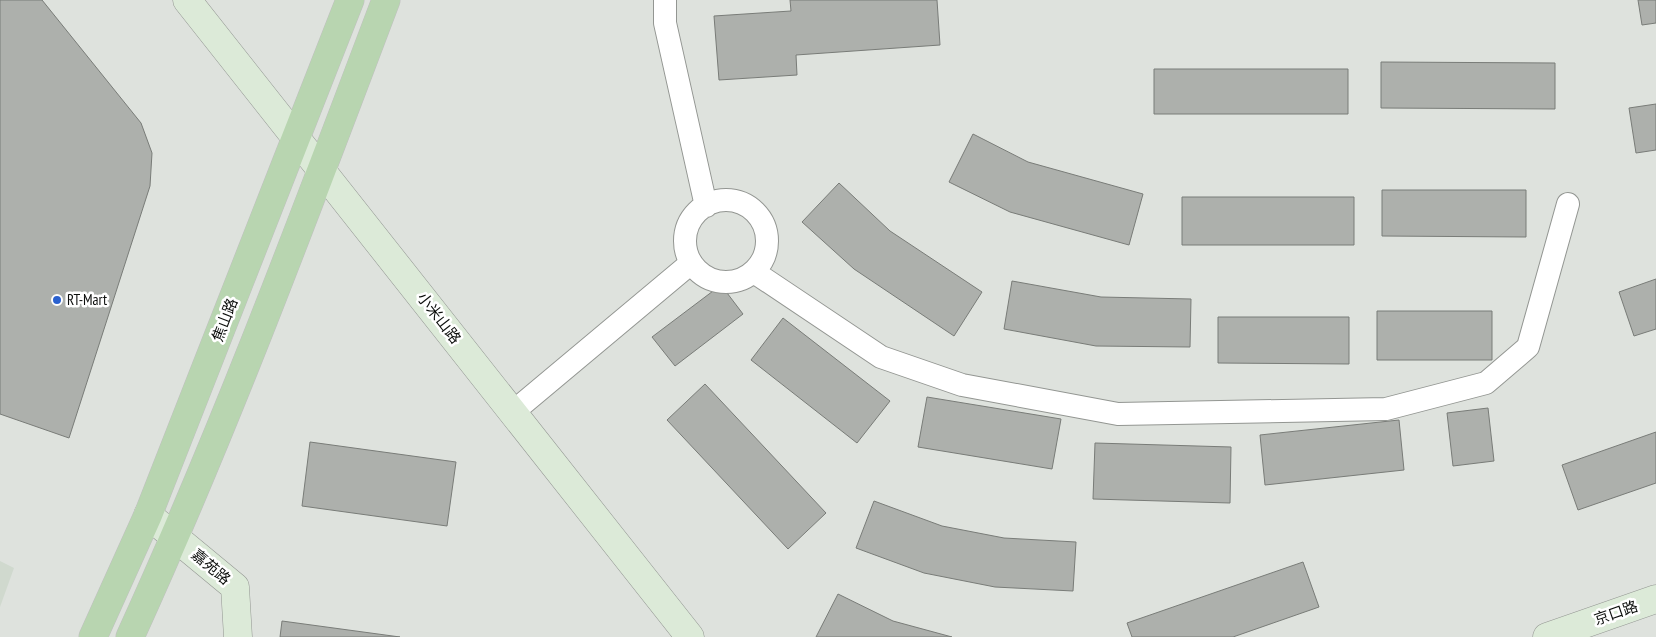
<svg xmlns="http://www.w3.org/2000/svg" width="1656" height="637" viewBox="0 0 1656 637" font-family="'PT Sans Narrow','Noto Sans SC',sans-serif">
	<rect width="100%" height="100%" fill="#dee2dd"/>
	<path fill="#d0d9ce" d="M 0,561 L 14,568 L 0,607 Z"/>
	<path fill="#adb0ac" stroke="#797c78" d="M 0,0 L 42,0 L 141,123 L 152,153 L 150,186 L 69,438 L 0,414 Z
		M 790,0 L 937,0 L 940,45 L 796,55 L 797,75 L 719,80 L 714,16 L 791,11 Z
		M 1638,0 L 1656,0 L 1656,23 L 1642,25 Z
		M 1381,62 L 1555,63 L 1555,109 L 1381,108 Z
		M 1154,69 L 1348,69 L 1348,114 L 1154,114 Z
		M 1656,104 L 1656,150 L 1636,153 L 1629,108 Z
		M 973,134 L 1028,162 L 1143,194 L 1129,245 L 1010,212 L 949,182 Z
		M 839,183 L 890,231 L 982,292 L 954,336 L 854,269 L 802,222 Z
		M 1382,190 L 1526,190 L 1526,237 L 1382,236 Z
		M 1182,197 L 1354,197 L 1354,245 L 1182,245 Z
		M 1656,279 L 1656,329 L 1634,336 L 1619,292 Z
		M 1012,281 L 1101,297 L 1191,299 L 1190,347 L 1096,346 L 1004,329 Z
		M 721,285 L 743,314 L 675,366 L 652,337 Z
		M 1377,311 L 1492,311 L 1492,360 L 1377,360 Z
		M 1218,317 L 1349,317 L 1349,364 L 1218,363 Z
		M 783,318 L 890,401 L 857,443 L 751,360 Z
		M 705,384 L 826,513 L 788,549 L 667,420 Z
		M 927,397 L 1061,419 L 1052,469 L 918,447 Z
		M 1488,408 L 1494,461 L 1453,466 L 1447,413 Z
		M 1399,420 L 1404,470 L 1265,485 L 1260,435 Z
		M 1656,432 L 1656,483 L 1578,510 L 1562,465 Z
		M 310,442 L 456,462 L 447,526 L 302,506 Z
		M 1095,443 L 1231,447 L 1230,503 L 1093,499 Z
		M 874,501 L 942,526 L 1004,538 L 1076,542 L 1073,591 L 995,587 L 924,573 L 856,548 Z
		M 1303,562 L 1319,607 L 1233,637 L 1132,637 L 1127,623 Z
		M 838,594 L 893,621 L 952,637 L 816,637 Z
		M 282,621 L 400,637 L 280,637 Z"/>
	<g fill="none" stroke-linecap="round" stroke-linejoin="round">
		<g stroke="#939692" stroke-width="24">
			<path id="street" d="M 665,0 L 665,23 L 706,206
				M685 241a41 41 0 1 1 82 0a41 41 0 1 1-82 0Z
				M 754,272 L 881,357 L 962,385 L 1118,414 L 1386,409 L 1486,383 L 1528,347 L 1568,204
				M 513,412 L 691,263"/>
		</g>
		<g stroke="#939692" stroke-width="29">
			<path id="secondary" d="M 187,0 L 690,637
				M 148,515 L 235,587 L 238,637
				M 1547,637 L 1656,599"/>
		</g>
		<g stroke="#c0c0c0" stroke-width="29">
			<path id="primary" d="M 93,637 L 148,515 L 350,0
				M 130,637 C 225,429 305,214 386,0"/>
		</g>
		<use href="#street" stroke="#fff" stroke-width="22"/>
		<use href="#secondary" stroke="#dcead8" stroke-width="28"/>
		<use href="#primary" stroke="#b8d5b0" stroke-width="28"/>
	</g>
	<circle fill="#2a61cf" stroke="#fff" stroke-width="2" cx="57" cy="300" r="5"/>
	<g text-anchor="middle" stroke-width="5" stroke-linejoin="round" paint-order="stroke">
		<g font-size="15" fill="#0c0e0c" stroke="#fff" text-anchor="start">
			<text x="67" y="305">RT-Mart</text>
		</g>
		<g font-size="15" fill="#0c0e0c" stroke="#fff">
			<text transform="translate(439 318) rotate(52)" y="5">小米山路</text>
			<text transform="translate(225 320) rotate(-69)" y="5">焦山路</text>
			<text transform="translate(211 567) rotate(40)" y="5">嘉苑路</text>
			<text transform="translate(1616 613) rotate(-19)" y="5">京口路</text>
		</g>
	</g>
</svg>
